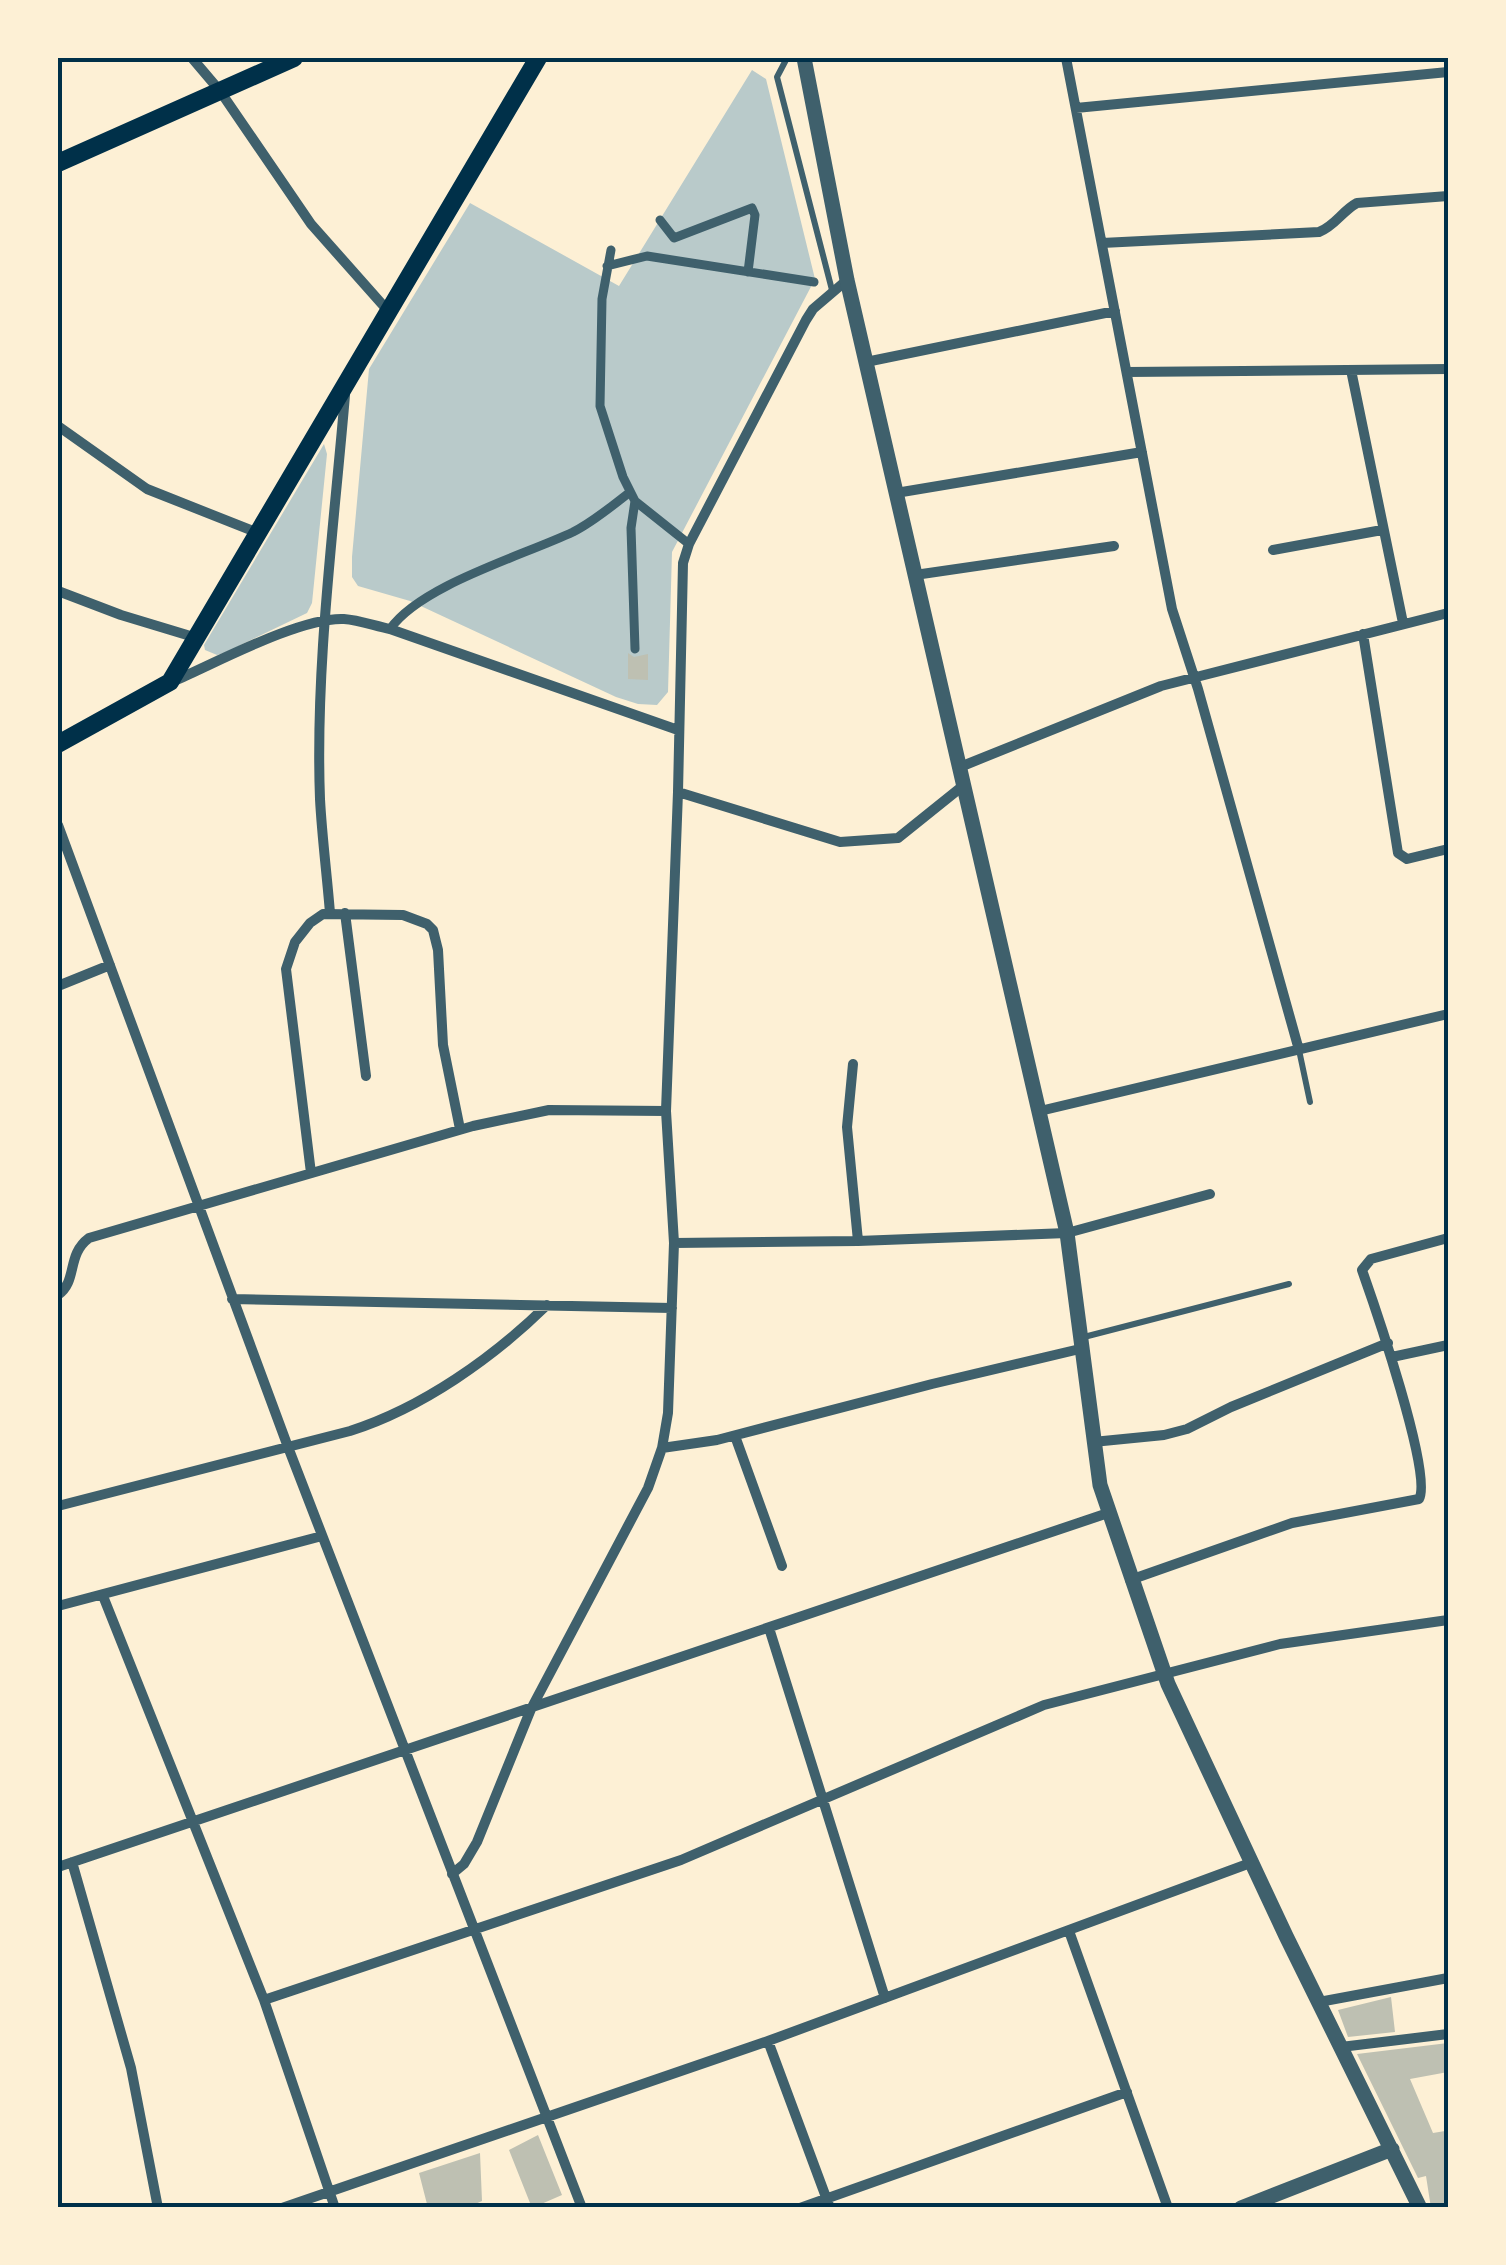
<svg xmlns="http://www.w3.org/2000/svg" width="1506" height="2265" viewBox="0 0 1506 2265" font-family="Literata,serif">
	<rect width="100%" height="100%" fill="#fdf0d5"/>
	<path fill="#b9caca" d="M 752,70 L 766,79 L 815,279 L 672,552 L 668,692 L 657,705 L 638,704 L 616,697 L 410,601 L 358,586 L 352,577 L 352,557 L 369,369 L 470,203 L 619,286 Z
		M 324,444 L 327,454 L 312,603 L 307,613 L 224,653 L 217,655 L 205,650 L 204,645 Z"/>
	<path fill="#bec0b2" d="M 628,653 L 634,657 L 648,654 L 648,680 L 628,679 Z
		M 1391,1997 L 1395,2032 L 1348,2037 L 1338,2010 Z
		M 1448,2043 L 1448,2072 L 1410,2079 L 1433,2133 L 1445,2131 L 1448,2140 L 1448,2208 L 1431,2208 L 1426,2176 L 1418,2178 L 1357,2054 Z
		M 538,2135 L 562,2195 L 532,2208 L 509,2150 Z
		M 480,2153 L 482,2201 L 466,2208 L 428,2208 L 419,2173 Z"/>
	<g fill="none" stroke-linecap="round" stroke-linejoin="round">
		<path stroke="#3f606c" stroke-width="6" d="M 787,58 L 777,77 L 832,290
			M 1299,1050 L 1310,1102
			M 1084,1337 L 1289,1284"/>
		<path stroke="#3f606c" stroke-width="9" d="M 660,220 L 674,238 L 752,208 L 755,215 L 748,272
			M 611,250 L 602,299 L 600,406 L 623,477 L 635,501 L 689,544
			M 607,266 L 647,256 L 814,282
			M 635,501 L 631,528 L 635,649
			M 390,629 C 421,585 522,556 573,532 C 593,522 612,506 630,492"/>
		<path stroke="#3f606c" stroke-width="10" d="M 192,58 L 220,91 L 311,224 L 389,312
			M 1066,58 L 1172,609 L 1198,689 L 1299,1050
			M 1076,108 L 1448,72
			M 1102,243 L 1319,232 C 1335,226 1342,211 1357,203 L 1448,196
			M 866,362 L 1115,311
			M 1351,370 L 1403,623
			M 1127,372 L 1448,369
			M 58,426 L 147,489 L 258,533
			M 896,493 L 1142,452
			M 1273,550 L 1382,530
			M 915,575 L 1114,546
			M 58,591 L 121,615 L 197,638
			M 1363,634 L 1398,853 L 1407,859 L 1448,849
			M 174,681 C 216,663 300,617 344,619 C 359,620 375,626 390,629 L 678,730
			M 960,767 L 1161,686 L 1448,613
			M 678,792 L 840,842 L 898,838 L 964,785
			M 58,825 L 288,1447 L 582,2208
			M 330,913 C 327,875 322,837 320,799 C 315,667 334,527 345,395
			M 345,913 L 366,1076
			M 58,986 L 110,965
			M 853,1064 L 847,1127 L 858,1241
			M 1040,1111 L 1448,1014
			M 311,1173 L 286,969 L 295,942 L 310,923 L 323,914 L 403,915 L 427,924 L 433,930 L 438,950 L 443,1045 L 460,1129
			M 674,1243 L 858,1241 L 1067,1233 L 1210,1194
			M 58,1295 C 78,1281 66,1255 89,1238 L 473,1126 L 549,1110 L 666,1111
			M 232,1299 L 672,1308
			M 1392,1357 L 1448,1345
			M 735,1436 L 782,1566
			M 1093,1442 L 1164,1435 L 1187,1429 L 1231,1407 L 1388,1343
			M 662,1448 L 717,1440 L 932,1384 L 1084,1348
			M 58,1506 L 350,1431 C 422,1408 493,1358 547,1305
			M 1130,1580 L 1292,1523 L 1419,1499 C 1433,1475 1374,1304 1362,1270 L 1371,1259 L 1448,1238
			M 103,1596 L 264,2000 L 335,2208
			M 58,1606 L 322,1536
			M 769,1628 L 885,1998
			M 72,1862 L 131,2068 L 158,2208
			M 58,1867 L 1108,1513
			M 452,1874 L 464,1864 L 477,1842 L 531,1709 L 648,1488 L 662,1448 L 668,1413 L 674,1243 L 666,1111 L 678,792 L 683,563 L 689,544 L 806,320 L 813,309 L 847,280
			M 1069,1931 L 1168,2208
			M 264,2000 L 681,1860 L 1044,1705 L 1280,1644 L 1448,1620
			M 1319,2002 L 1448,1978
			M 768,2041 L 830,2208
			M 1341,2047 L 1448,2034
			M 282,2208 L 768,2041 L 1253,1862
			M 800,2208 L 1127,2092"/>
		<path stroke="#3f606c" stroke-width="15" d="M 804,58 L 847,280 L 1067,1233 L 1100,1485 L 1168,1684 L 1286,1936 L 1420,2208
			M 1241,2208 L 1392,2149"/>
		<path stroke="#003049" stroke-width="18" d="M 58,163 L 294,58
			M 58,744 L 170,682 L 538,58"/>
	</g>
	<rect width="1506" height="2265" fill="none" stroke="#fdf0d5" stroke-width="120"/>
	<rect x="60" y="60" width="1386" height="2145" fill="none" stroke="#003049" stroke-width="4"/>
</svg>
